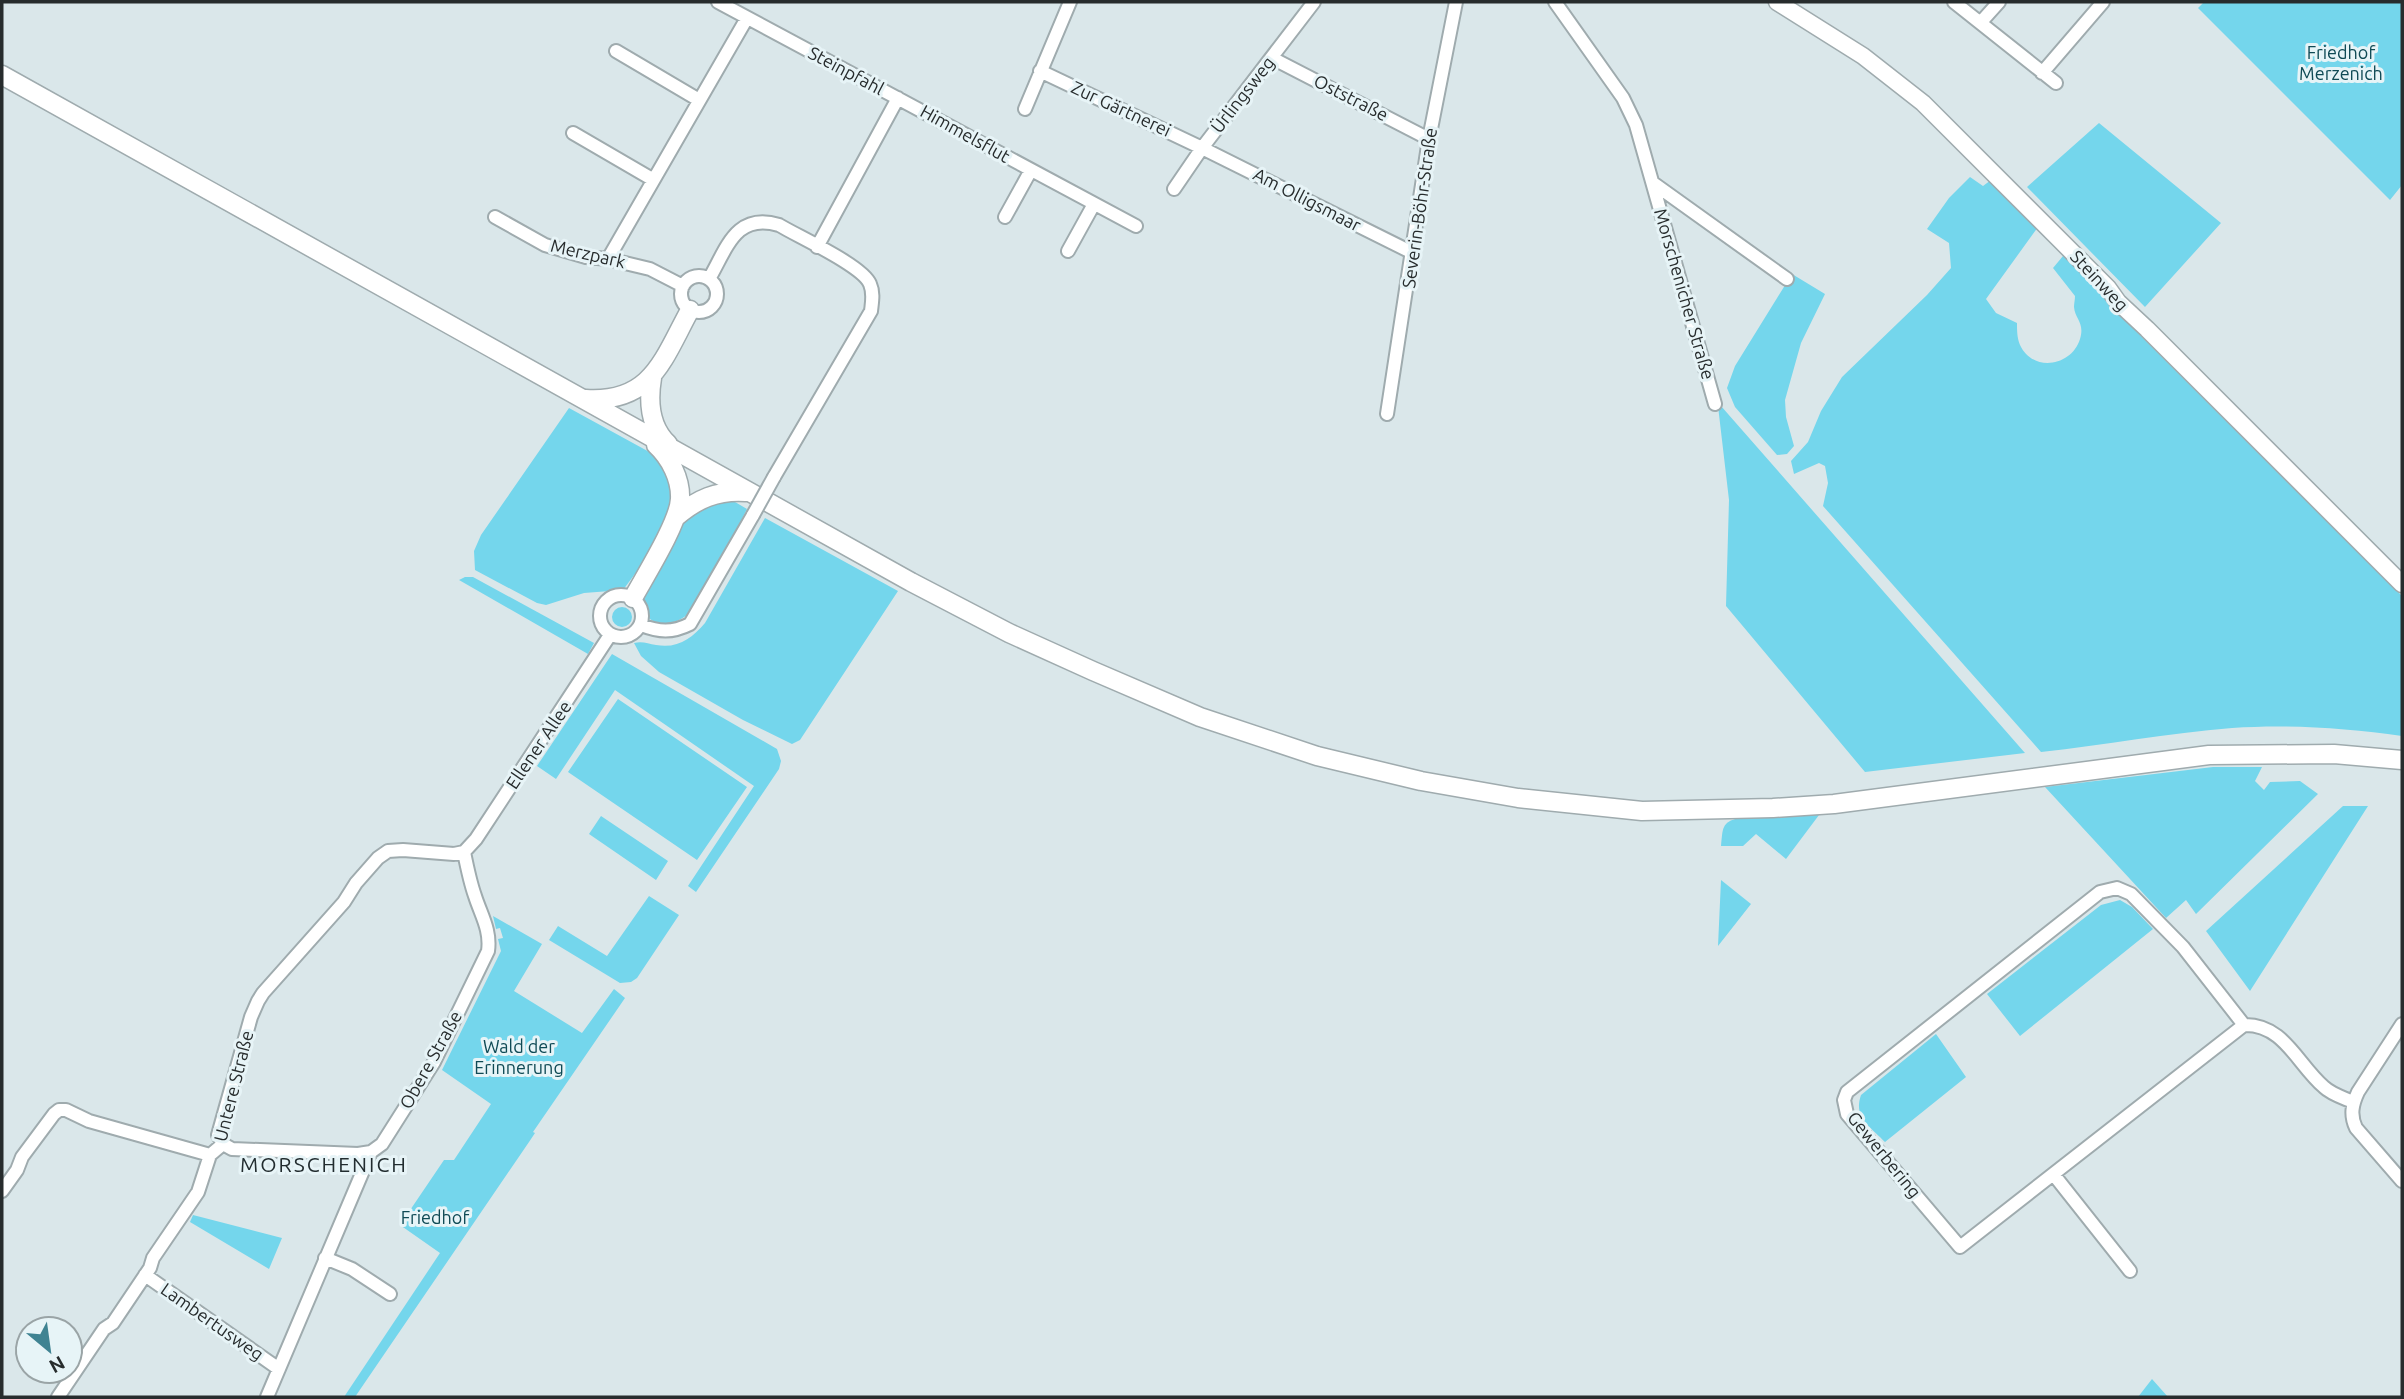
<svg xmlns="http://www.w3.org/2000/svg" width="2404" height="1399" viewBox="0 0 2404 1399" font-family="Ubuntu,sans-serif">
	<rect width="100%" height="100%" fill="#dae7ea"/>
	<path fill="#74d6ec" d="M 2204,2 L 2402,2 L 2402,185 L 2390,200 L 2198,8 Z
		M 2099,123 L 2221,223 L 2145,307 L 2027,187 Z
		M 1970,177 L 1983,186 L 1991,180 L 2038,227 L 1986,299 L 1996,313 L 2017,323 C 2017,330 2017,338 2020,345 C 2033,373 2072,366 2080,339 C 2085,323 2075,319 2074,307 C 2074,303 2075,300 2075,296 L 2053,268 L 2063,256 L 2067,256 L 2116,311 L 2402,596 L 2402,736 C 2347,728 2288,724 2232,728 C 2168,733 2105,745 2041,752 L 1823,506 L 1828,483 L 1825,466 L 1819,463 L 1794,474 L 1791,461 L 1808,442 L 1821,411 L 1842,377 L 1927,295 L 1951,268 L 1949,243 L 1927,229 L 1949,198 Z
		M 1792,274 L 1825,294 L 1801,343 L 1785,400 L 1786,417 L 1794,446 L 1787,454 L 1777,455 L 1735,407 L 1727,388 L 1735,366 Z
		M 1718,406 L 1721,406 L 2025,753 L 1865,772 L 1726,606 L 1729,500 Z
		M 569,408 L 653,454 L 668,473 L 672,495 L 664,525 L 646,559 L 623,590 L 584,593 L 546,605 L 537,603 L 475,570 L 474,551 L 481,535 Z
		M 724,502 L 735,502 L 747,509 L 726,551 L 689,613 C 672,630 639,627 644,598 C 646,586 680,524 689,516 C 698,507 712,503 724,502 Z
		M 765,518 L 898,591 L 800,740 L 792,744 L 743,720 L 659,672 L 641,656 L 634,643 C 643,641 648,644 656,645 C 678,649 692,638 705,623 Z
		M 465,577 L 473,577 L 594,643 L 588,654 L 459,580 Z
		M612 617a10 10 0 1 1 20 0a10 10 0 1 1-20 0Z
		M 612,654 L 777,749 L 781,761 L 779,769 L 696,892 L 688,886 L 754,786 L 615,690 L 556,779 L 537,766 Z
		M 618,699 L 747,787 L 697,860 L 568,772 Z
		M 2213,767 L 2262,767 L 2255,781 L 2264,790 L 2270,782 L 2300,781 L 2318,794 L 2196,914 L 2186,900 L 2166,918 L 2045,787 Z
		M 2343,806 L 2368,806 L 2250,991 L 2206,931 Z
		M 1819,815 L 1786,859 L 1756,834 L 1743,846 L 1721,846 C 1723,829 1721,822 1739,818 Z
		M 601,816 L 668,861 L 656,880 L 589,834 Z
		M 1721,880 L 1751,904 L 1718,946 Z
		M 649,896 L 679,915 L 637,978 L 631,982 L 620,983 L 549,940 L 558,926 L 607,956 Z
		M 2120,900 L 2132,907 L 2153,929 L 2020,1036 L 1987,994 L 2101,905 Z
		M 493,916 L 542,944 L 514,991 L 582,1033 L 614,989 L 625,998 L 533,1132 L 535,1133 L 529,1142 L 355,1397 L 344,1397 L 440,1253 L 400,1225 L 444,1160 L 454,1160 L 491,1104 L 442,1070 L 501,951 L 498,939 L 503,938 L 500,928 L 496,929 Z
		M 1936,1034 L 1966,1077 L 1885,1142 C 1870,1126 1853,1118 1861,1095 Z
		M 193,1215 L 282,1238 L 269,1269 L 190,1222 Z
		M 2152,1379 L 2168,1397 L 2138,1397 Z"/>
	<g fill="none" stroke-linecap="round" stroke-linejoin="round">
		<g stroke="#9fabae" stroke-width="16">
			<path id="minor" d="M 718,2 L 1136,226
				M 1555,2 L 1623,98 L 1636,125 L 1715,404
				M 1954,2 L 2056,83
				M 1981,22 L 1999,2
				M 616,51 L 699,100
				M 1272,58 L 1429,139
				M 1040,71 L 1202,148 L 1413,253
				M 2042,73 L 2103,2
				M 1025,109 L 1070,2
				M 573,133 L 652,179
				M 1653,183 L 1787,279
				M 1174,189 L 1202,148 L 1314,2
				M 495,217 L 545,245 L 586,257 L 608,259 L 650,269 L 683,286
				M 1005,217 L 1031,170
				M 817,247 L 898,98
				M 1068,251 L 1094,204
				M 608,259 L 747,18
				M681 294a18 18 0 1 1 36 0a18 18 0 1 1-36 0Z
				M 709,279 C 727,248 736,212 779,225 C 799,237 863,266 870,284 C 874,293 872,302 871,311 L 774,477
				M 1387,414 L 1429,139 L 1456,2
				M600 616a21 21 0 1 1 42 0a21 21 0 1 1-42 0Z
				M 641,625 C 659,632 672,633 690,624 L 753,515
				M 464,852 L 476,839 L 610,635
				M 2402,1024 L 2358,1092 C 2352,1105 2350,1115 2356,1128 L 2402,1181
				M 2244,1025 L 2183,947 L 2131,894 L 2117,888 L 2100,892 L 1847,1092 L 1844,1100 L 1847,1114 L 1960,1247 L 2244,1025 C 2284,1024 2297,1064 2324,1087 C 2331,1094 2344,1098 2353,1102
				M 223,1144 L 218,1135 L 251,1017 L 258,1001 L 263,993 L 344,902 L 356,883 L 378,858 L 388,851 L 403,850 L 454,854 L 464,852
				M 223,1144 L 232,1149 L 358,1154 L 371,1152
				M 2054,1175 L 2130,1271
				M 2,1191 L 17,1170 L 22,1157 L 54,1114 L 59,1110 L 66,1110 L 89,1121 L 210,1155
				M 325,1258 L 352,1269 L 390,1294
				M 145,1275 L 279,1369
				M 58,1397 L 104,1329 L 113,1323 L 150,1268 L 153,1258 L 198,1192 L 210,1155 L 223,1144
				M 267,1397 L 371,1152 L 382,1144 L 434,1062 L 488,951 C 491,930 481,915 475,896 C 470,882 467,867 464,852"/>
		</g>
		<g stroke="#9fabae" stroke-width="19">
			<path id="tertiary" d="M 1777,2 L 1863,56 L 1923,103 L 2108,288 L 2118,302 L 2147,329 L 2402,584"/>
		</g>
		<g stroke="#9fabae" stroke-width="21">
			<path id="secondary" d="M 2,75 L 911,582 L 1009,633 L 1093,671 L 1200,717 L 1317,756 L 1421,781 L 1518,798 L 1642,811 L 1773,808 L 1834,804 L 2209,755 L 2334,754 L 2402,760
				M 652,378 C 648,402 650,427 668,444
				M 586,399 C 652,403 663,359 690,310
				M 676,517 C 697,499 717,490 746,492
				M 633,598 C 645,576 679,522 680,499 C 681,479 670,458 656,445"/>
		</g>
		<use href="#minor" stroke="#fff" stroke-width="12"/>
		<use href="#tertiary" stroke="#fff" stroke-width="16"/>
		<use href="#secondary" stroke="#fff" stroke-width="18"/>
		<g stroke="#9fabae" stroke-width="16" stroke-linecap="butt">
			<path id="minor-bridge" d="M 753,515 L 774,477"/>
		</g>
		<use href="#minor-bridge" stroke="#fff" stroke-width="12"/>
	</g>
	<g text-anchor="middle" stroke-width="6" stroke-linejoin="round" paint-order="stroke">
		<g font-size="18" fill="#0f4a55" stroke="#e7f4f7">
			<text x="2341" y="59">Friedhof<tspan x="2341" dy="21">Merzenich</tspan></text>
			<text x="519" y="1053">Wald der<tspan x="519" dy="21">Erinnerung</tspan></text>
			<text x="435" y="1224">Friedhof</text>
		</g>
		<g font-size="18" fill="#272c2d" stroke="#e7f4f7">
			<text transform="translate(846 71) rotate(28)" y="6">Steinpfahl</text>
			<text transform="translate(1243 95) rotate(-52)" y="6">Ürlingsweg</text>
			<text transform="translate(1351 98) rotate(27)" y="6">Oststraße</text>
			<text transform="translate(1121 109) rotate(25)" y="6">Zur Gärtnerei</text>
			<text transform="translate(965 134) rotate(29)" y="6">Himmelsflut</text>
			<text transform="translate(1307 200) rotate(27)" y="6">Am Olligsmaar</text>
			<text transform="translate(1420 208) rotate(-82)" y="6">Severin-Böhr-Straße</text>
			<text transform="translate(588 254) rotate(13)" y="6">Merzpark</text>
			<text transform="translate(2099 281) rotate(47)" y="6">Steinweg</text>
			<text transform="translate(1684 294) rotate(74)" y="6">Morschenicher Straße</text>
			<text transform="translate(539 745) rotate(-56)" y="6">Ellener Allee</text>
			<text transform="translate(431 1060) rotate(-61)" y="6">Obere Straße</text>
			<text transform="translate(234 1086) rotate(-76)" y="6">Untere Straße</text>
			<text transform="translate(1884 1155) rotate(51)" y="6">Gewerbering</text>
			<text transform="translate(212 1322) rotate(35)" y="6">Lambertusweg</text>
		</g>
		<g font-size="21" letter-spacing="2" fill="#222c2f" stroke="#e7f4f7">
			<text x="324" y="1172">MORSCHENICH</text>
		</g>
	</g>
	<rect width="2404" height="1399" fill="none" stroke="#272c2d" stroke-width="7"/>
	<g transform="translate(49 1350) rotate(151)"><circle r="33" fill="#e7f4f7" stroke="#9aa4a6" stroke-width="2"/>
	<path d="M0-5L12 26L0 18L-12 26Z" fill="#3f8392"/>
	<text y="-10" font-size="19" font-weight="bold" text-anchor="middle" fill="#272c2d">N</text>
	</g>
</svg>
